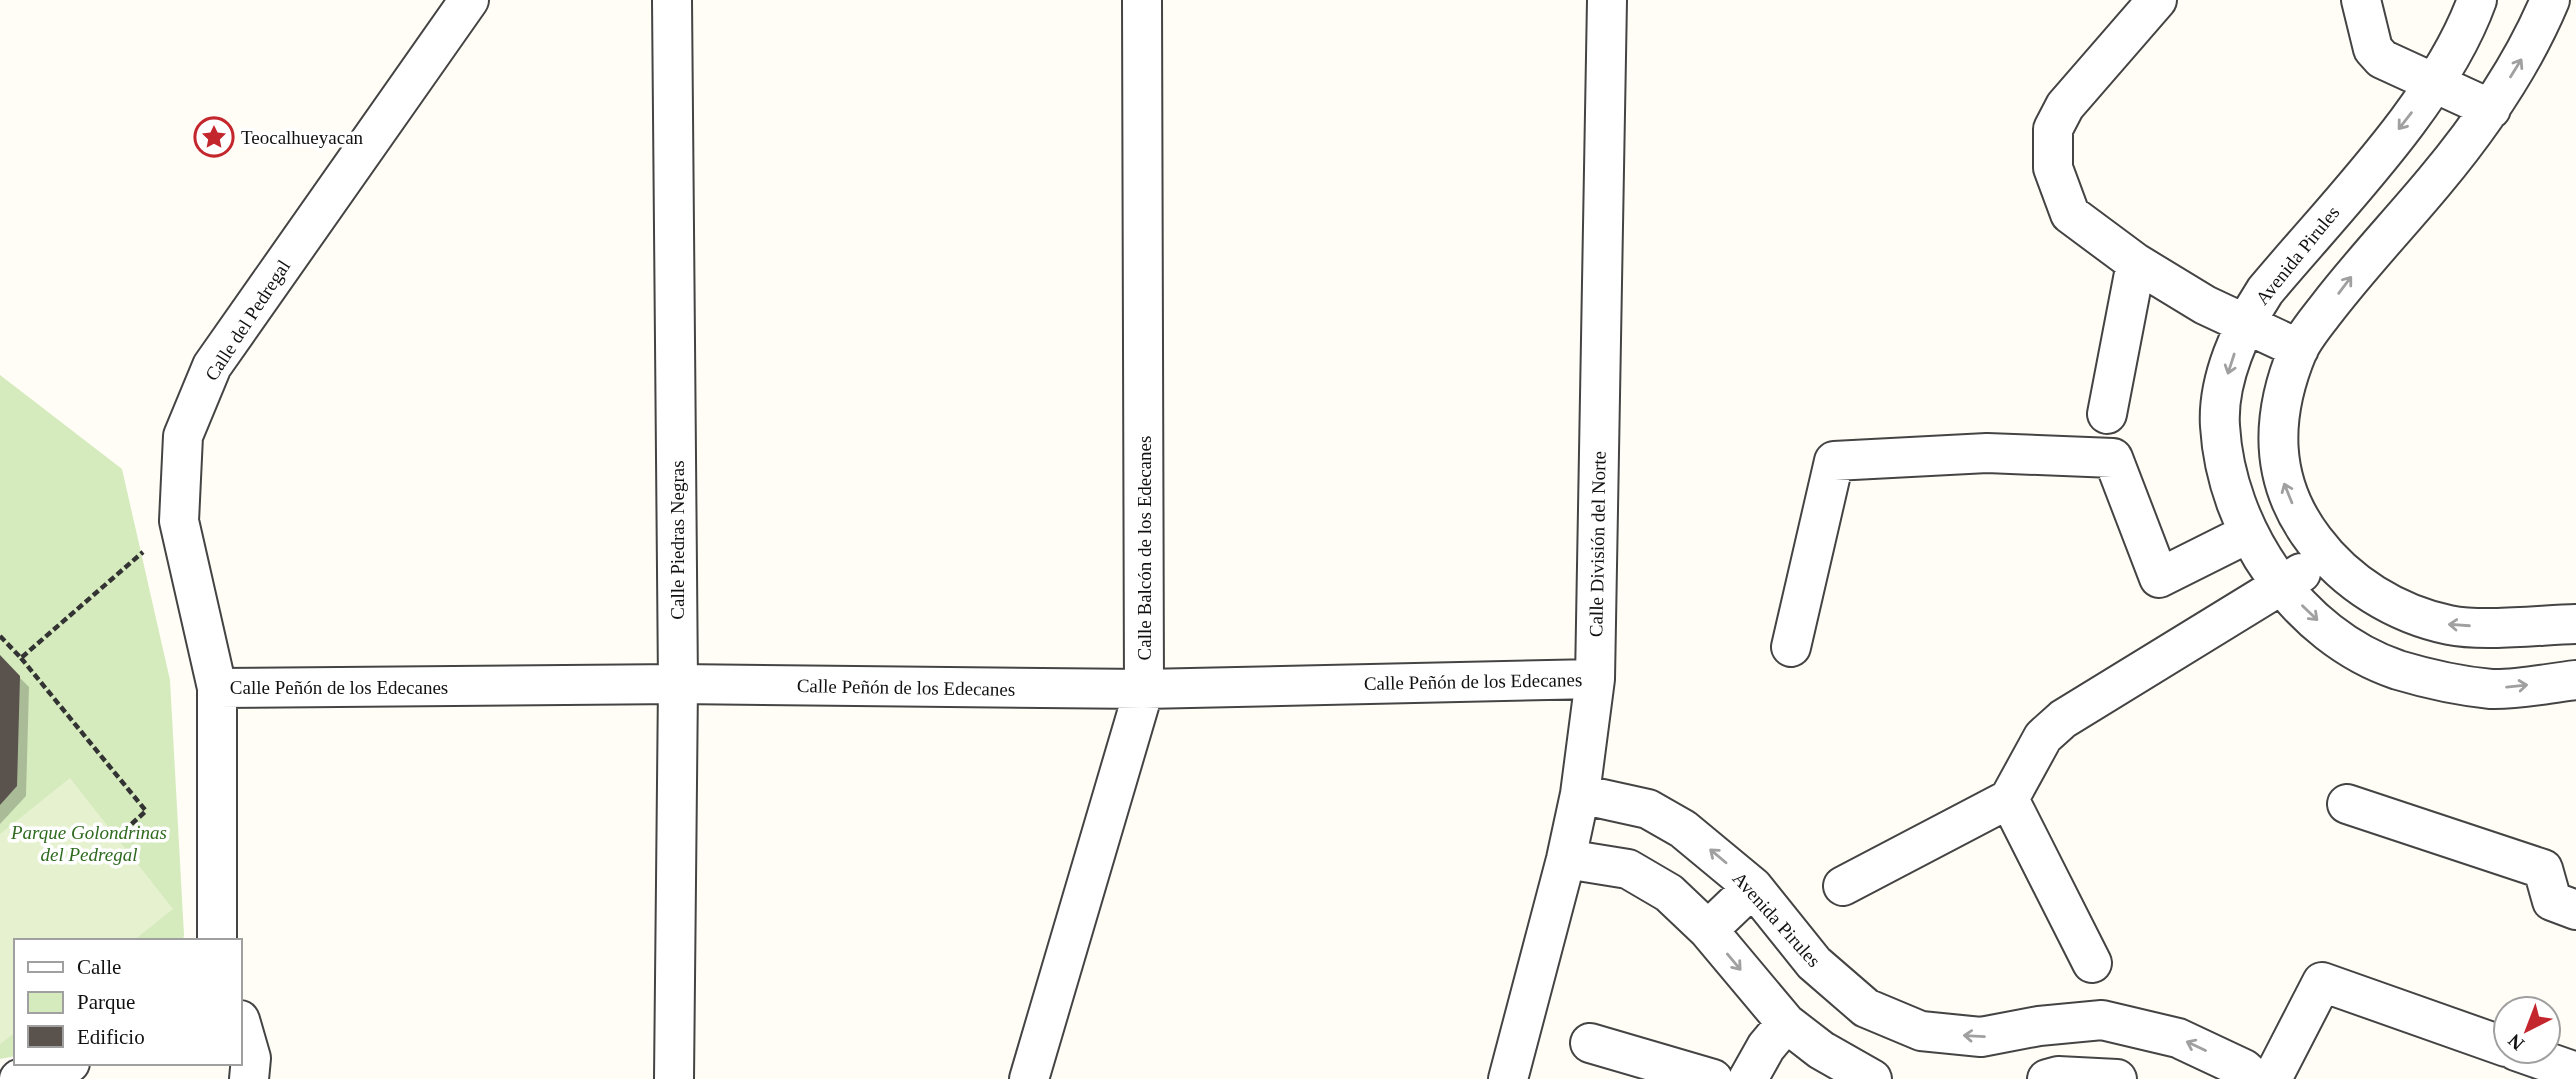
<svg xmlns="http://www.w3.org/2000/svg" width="2576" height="1079" viewBox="0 0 2576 1079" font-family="Georgia,serif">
	<rect width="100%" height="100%" fill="#fffdf5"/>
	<path fill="#d5ebbd" d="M 0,375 L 122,469 L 170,680 L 184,935 L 183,941 L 16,941 L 16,1056 L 0,1059 Z"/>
	<path fill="#e6f2cf" d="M 70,778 L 173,909 L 133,941 L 16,941 L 16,1032 L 0,1044 L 0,834 Z"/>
	<path fill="#0003" d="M 0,658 L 29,687 L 26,796 L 0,824 Z"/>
	<path fill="#5a524d" d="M 0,655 L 20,676 L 17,786 L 0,805 Z"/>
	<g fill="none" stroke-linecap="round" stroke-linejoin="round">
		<g stroke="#444" stroke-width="42">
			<path id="minor" d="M 672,0 L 678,684 L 674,1079
				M 2157,0 L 2065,106 L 2053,129 L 2053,168 L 2070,214 L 2136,263 L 2205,305 L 2299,349
				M 2361,0 L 2373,49 L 2382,59 L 2491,109
				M 2477,0 C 2440,103 2335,207 2265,291 C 2241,328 2217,380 2220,426 C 2226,529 2297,636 2398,670 C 2428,679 2460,686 2491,689 C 2518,690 2549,683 2576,680
				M 2550,0 C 2522,67 2481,126 2434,182 C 2399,224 2362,263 2328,307 C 2318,320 2305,335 2298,350 C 2270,417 2269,481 2314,540 C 2346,583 2396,614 2449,625 C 2483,632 2540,625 2576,624
				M 2107,414 L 2136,263
				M 1791,647 L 1834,461 L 1987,453 L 2113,458 L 2159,578 L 2249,533
				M 217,688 L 678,684 L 1144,689 L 1595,679
				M 1580,794 L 1648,809 L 1683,829 L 1753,887 L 1814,963 L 1866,1008 L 1921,1031 L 1981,1037 L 2039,1026 L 2102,1020 L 2178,1038 L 2244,1069 L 2255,1079
				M 2009,799 L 2092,963
				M 2347,804 L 2543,869 L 2552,901 L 2576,910
				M 1566,859 L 1628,869 L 1669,893 L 1708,930 L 1786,1023 L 1821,1050 L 1872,1079
				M 1843,886 L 2009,799 L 2043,737 L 2063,719 L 2301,573
				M 1708,930 L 1753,887
				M 217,941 L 217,688 L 179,521 L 183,436 L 212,366 L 469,0
				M 240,1020 L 251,1058 L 249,1079
				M 1590,1043 L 1713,1079
				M 2516,1051 L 2576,1072
				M 19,1079 L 70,1063
				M 1029,1079 L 1144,689 L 1142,0
				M 1508,1079 L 1566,859 L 1580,794 L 1595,679 L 1607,0
				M 1748,1079 L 1766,1047 L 1786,1023
				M 2047,1079 L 2058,1076 L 2117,1079
				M 2272,1079 L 2322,982 L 2506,1047"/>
		</g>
		<path stroke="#333" stroke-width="4.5" stroke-dasharray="7 3.5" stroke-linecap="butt" d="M 0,636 L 21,658 L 143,552
			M 21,658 L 146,811 L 117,837"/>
		<use href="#minor" stroke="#fff" stroke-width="38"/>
	</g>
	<defs><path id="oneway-shaft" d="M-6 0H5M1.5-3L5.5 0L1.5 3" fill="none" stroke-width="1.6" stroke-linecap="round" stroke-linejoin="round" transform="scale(1.75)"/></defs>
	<g stroke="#a0a0a0">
		<use href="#oneway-shaft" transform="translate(2516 68) rotate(-58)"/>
		<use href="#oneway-shaft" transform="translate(2405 121) rotate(128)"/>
		<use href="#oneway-shaft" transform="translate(2345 285) rotate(-53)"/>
		<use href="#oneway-shaft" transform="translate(2231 364) rotate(108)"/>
		<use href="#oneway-shaft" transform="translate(2288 493) rotate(-112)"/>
		<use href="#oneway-shaft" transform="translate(2310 613) rotate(44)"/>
		<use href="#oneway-shaft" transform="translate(2459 625) rotate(-176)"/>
		<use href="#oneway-shaft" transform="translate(2517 686) rotate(-6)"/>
		<use href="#oneway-shaft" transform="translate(1718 856) rotate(-140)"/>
		<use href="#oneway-shaft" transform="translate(1734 962) rotate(50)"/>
		<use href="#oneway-shaft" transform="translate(1974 1036) rotate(-177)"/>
		<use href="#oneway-shaft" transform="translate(2196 1046) rotate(-155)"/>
	</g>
	<defs>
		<g id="sight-ring" transform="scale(2.0125)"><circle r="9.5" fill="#fff" stroke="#c4262e" stroke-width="1.5"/><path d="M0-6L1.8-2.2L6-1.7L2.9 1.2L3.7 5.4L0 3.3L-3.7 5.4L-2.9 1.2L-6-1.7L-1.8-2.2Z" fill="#c4262e"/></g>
	</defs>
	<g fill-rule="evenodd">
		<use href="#sight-ring" x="214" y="137"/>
	</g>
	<g text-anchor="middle" stroke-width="7" stroke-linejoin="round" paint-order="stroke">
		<g font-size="19" fill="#111" stroke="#fff" text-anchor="start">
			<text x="241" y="144">Teocalhueyacan</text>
		</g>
		<g font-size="19" fill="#111" stroke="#fff">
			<text transform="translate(2297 255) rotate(-51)" y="7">Avenida Pirules</text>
			<text transform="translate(247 320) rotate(-57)" y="7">Calle del Pedregal</text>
			<text transform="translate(677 540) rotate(-90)" y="7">Calle Piedras Negras</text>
			<text transform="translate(1597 544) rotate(-89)" y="7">Calle División del Norte</text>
			<text transform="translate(1144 548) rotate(-90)" y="7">Calle Balcón de los Edecanes</text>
			<text transform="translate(1473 681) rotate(-1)" y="7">Calle Peñón de los Edecanes</text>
			<text x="339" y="694">Calle Peñón de los Edecanes</text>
			<text transform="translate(906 687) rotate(1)" y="7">Calle Peñón de los Edecanes</text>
			<text transform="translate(1777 919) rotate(48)" y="7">Avenida Pirules</text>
		</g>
		<g font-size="19" font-style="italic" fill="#2f6b1f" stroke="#fff">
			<text x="89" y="839">Parque Golondrinas<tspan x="89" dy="22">del Pedregal</tspan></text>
		</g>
	</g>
	<rect x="14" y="939" width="228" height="126" fill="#ffffff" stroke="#a0a0a0" stroke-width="2"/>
	<rect x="28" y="962" width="35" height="10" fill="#ffffff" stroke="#a0a0a0" stroke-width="2"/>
	<text x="77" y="974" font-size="21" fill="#111111">Calle</text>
	<rect x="28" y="992" width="35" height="21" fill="#d5ebbd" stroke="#a0a0a0" stroke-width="2"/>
	<text x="77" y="1009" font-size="21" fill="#111111">Parque</text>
	<rect x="28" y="1026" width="35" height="21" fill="#5a524d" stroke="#a0a0a0" stroke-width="2"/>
	<text x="77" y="1044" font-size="21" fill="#111111">Edificio</text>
	<g transform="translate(2527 1030) rotate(222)"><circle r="33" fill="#ffffff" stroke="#a0a0a0" stroke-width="2"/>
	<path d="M0-5L12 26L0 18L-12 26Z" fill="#c4262e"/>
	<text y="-10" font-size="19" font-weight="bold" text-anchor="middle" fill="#111111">N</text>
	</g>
</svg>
